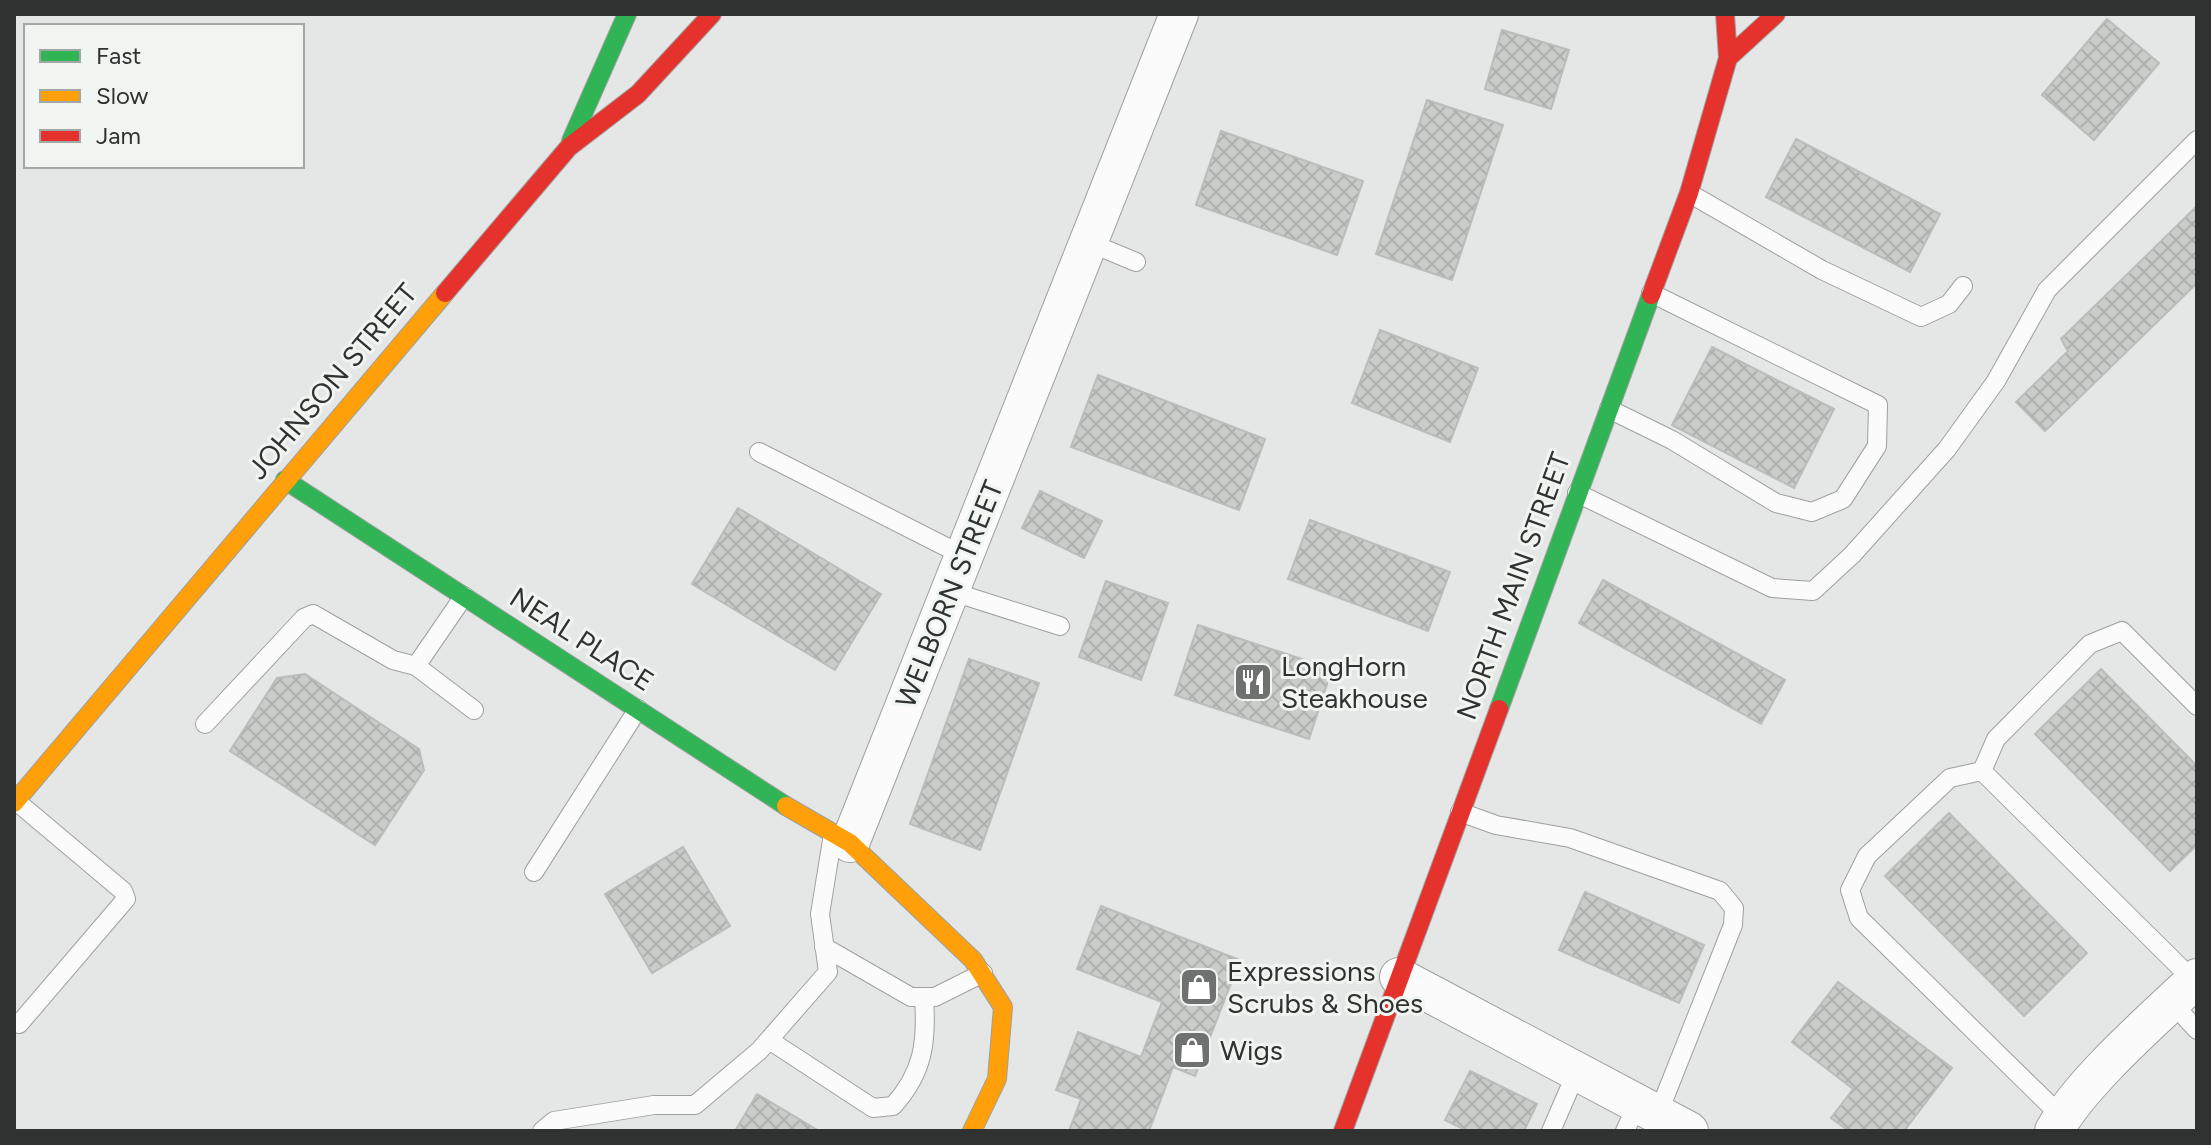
<svg xmlns="http://www.w3.org/2000/svg" width="2211" height="1145" viewBox="0 0 2211 1145" font-family="Figtree,sans-serif">
	<defs>
		<pattern id="building-cross-hatch" width="8" height="8" patternUnits="userSpaceOnUse" patternTransform="scale(2)"><rect width="8" height="8" fill="#caccca"/><path d="M0 0l8 8M0 8l8-8" fill="none" stroke="#aeb0ae"/></pattern>
	</defs>
	<rect width="100%" height="100%" fill="#e4e7e5"/>
	<path fill="url(#building-cross-hatch)" stroke="#babcbb" stroke-width="2" d="M 2107,19 L 2159,63 L 2094,140 L 2042,95 Z
		M 1502,30 L 1569,50 L 1551,109 L 1485,89 Z
		M 1427,100 L 1503,125 L 1452,280 L 1376,254 Z
		M 1221,131 L 1363,181 L 1337,255 L 1196,205 Z
		M 1796,139 L 1940,214 L 1910,272 L 1766,197 Z
		M 2197,206 L 2197,283 L 2045,431 L 2016,402 L 2068,351 L 2061,339 Z
		M 1380,330 L 1478,368 L 1450,442 L 1352,403 Z
		M 1712,347 L 1834,409 L 1794,488 L 1672,425 Z
		M 1098,375 L 1265,439 L 1239,510 L 1071,447 Z
		M 1040,491 L 1102,521 L 1084,558 L 1022,528 Z
		M 738,508 L 881,594 L 835,670 L 692,584 Z
		M 1310,520 L 1450,572 L 1428,631 L 1288,579 Z
		M 1603,580 L 1785,680 L 1761,724 L 1579,623 Z
		M 1106,581 L 1168,603 L 1141,680 L 1079,657 Z
		M 1198,625 L 1332,669 L 1309,739 L 1175,695 Z
		M 969,659 L 1039,683 L 980,850 L 910,824 Z
		M 2101,669 L 2197,766 L 2197,845 L 2170,871 L 2035,734 Z
		M 305,674 L 419,749 L 424,770 L 375,845 L 230,751 L 277,678 Z
		M 1949,813 L 2087,953 L 2024,1016 L 1885,876 Z
		M 683,847 L 730,926 L 652,973 L 605,894 Z
		M 1585,892 L 1704,945 L 1679,1003 L 1559,950 Z
		M 1101,906 L 1240,960 L 1195,1076 L 1173,1067 L 1149,1131 L 1069,1131 L 1081,1099 L 1056,1090 L 1078,1032 L 1141,1057 L 1162,1002 L 1077,969 Z
		M 1838,982 L 1952,1068 L 1904,1131 L 1849,1131 L 1831,1118 L 1853,1089 L 1792,1042 Z
		M 1470,1071 L 1537,1104 L 1524,1131 L 1467,1131 L 1445,1120 Z
		M 757,1094 L 819,1131 L 735,1131 Z"/>
	<g fill="none" stroke-linecap="round" stroke-linejoin="round">
		<g stroke="#9ea09f" stroke-width="20">
			<path id="lane" d="M 1689,193 L 1822,270 L 1921,317 L 1949,304 L 1963,286
				M 1088,242 L 1136,262
				M 1609,409 L 1672,440 L 1776,503 L 1812,512 L 1843,499 L 1877,446 L 1878,405 L 1651,293
				M 759,452 L 964,556
				M 1577,493 L 1772,588 L 1813,591 L 1852,555 L 1947,449 L 1996,381 L 2047,290 L 2197,140
				M 950,591 L 1060,626
				M 416,666 L 474,710
				M 205,724 L 304,618 L 313,614 L 393,660 L 416,666 L 464,596
				M 1982,771 L 1996,739 L 2090,644 L 2122,631 L 2197,706
				M 1460,812 L 1496,825 L 1570,838 L 1720,891 L 1734,908 L 1733,925 L 1658,1114
				M 534,872 L 638,709
				M 824,947 L 911,997 L 935,997 L 983,973
				M 2171,1002 L 2197,1030
				M 14,1023 L 19,1024 L 126,899 L 123,891 L 16,801
				M 769,1040 L 873,1108 L 893,1106 C 924,1072 927,1041 924,997
				M 2062,1117 L 1859,918 L 1850,890 L 1867,856 L 1950,778 L 1982,771 L 2194,981
				M 542,1131 L 554,1121 L 654,1105 L 695,1105 L 759,1051 L 828,972 L 820,914 L 833,834
				M 1551,1131 L 1577,1071
				M 1625,1131 L 1638,1103"/>
		</g>
		<g stroke="#9ea09f" stroke-width="40">
			<path id="street" d="M 850,843 L 1179,14
				M 1399,977 L 1689,1131
				M 2054,1131 C 2082,1081 2154,1019 2197,978"/>
		</g>
		<g stroke="#9ea09f" stroke-width="20">
			<path id="fast" d="M 571,141 L 627,14
				M 285,480 L 786,806
				M 1499,709 L 1651,295"/>
		</g>
		<g stroke="#9ea09f" stroke-width="20">
			<path id="slow" d="M 14,803 L 445,293
				M 786,806 L 850,843 L 973,960 L 1003,1007 L 997,1079 L 972,1131"/>
		</g>
		<g stroke="#9ea09f" stroke-width="20">
			<path id="jam" d="M 1728,58 L 1776,14
				M 445,293 L 569,147 L 638,94 L 712,14
				M 1651,295 L 1689,193 L 1728,58 L 1725,14
				M 1343,1131 L 1499,709"/>
		</g>
		<use href="#lane" stroke="#fbfbfb" stroke-width="18"/>
		<use href="#street" stroke="#fbfbfb" stroke-width="38"/>
		<use href="#fast" stroke="#30b455" stroke-width="18"/>
		<use href="#slow" stroke="#ff9f0a" stroke-width="18"/>
		<use href="#jam" stroke="#e5322d" stroke-width="18"/>
	</g>
	<defs>
		<g id="restaurant-square" transform="scale(2)"><rect x="-9" y="-9" width="18" height="18" rx="4" fill="#6f7170" stroke="#f0f5f2"/><path d="M-5-6h1v4h1v-4h1v4h1v-4h1v5L-1.5 .5V6h-2V.5L-5-1ZM5-6V6H3V1.5H1.5Q1.5-4 5-6Z" fill="#fff"/></g>
		<g id="shop-square" transform="scale(2)"><rect x="-9" y="-9" width="18" height="18" rx="4" fill="#6f7170" stroke="#f0f5f2"/><path d="M-5-2.5h2.3a2.7 3.5 0 0 1 5.4 0H5L5.5 6h-11ZM-1.5-2.5h3a1.5 2.3 0 0 0-3 0Z" fill="#fff"/></g>
	</defs>
	<g fill-rule="evenodd">
		<use href="#restaurant-square" x="1253" y="682"/>
		<use href="#shop-square" x="1199" y="987"/>
		<use href="#shop-square" x="1192" y="1050"/>
	</g>
	<g text-anchor="middle" stroke-width="6" stroke-linejoin="round" paint-order="stroke">
		<g font-size="28" fill="#303231" stroke="#f0f5f2">
			<text transform="translate(332 381) rotate(-50)" y="10">JOHNSON STREET</text>
			<text transform="translate(1513 586) rotate(-70)" y="10">NORTH MAIN STREET</text>
			<text transform="translate(949 594) rotate(-68)" y="10">WELBORN STREET</text>
			<text transform="translate(582 639) rotate(33)" y="10">NEAL PLACE</text>
		</g>
		<g font-size="28" fill="#303231" stroke="#f0f5f2" text-anchor="start">
			<text x="1281" y="676">LongHorn<tspan x="1281" dy="32">Steakhouse</tspan></text>
			<text x="1227" y="981">Expressions<tspan x="1227" dy="32">Scrubs &amp; Shoes</tspan></text>
			<text x="1220" y="1060">Wigs</text>
		</g>
	</g>
	<rect width="2211" height="1145" fill="none" stroke="#303231" stroke-width="32"/>
	<rect x="24" y="24" width="280" height="144" fill="#f0f5f2" stroke="#a3a7a5" stroke-width="2"/>
	<rect x="40" y="50" width="40" height="12" fill="#30b455" stroke="#a3a7a5" stroke-width="2"/>
	<text x="96" y="64" font-size="24" fill="#303231">Fast</text>
	<rect x="40" y="90" width="40" height="12" fill="#ff9f0a" stroke="#a3a7a5" stroke-width="2"/>
	<text x="96" y="104" font-size="24" fill="#303231">Slow</text>
	<rect x="40" y="130" width="40" height="12" fill="#e5322d" stroke="#a3a7a5" stroke-width="2"/>
	<text x="96" y="144" font-size="24" fill="#303231">Jam</text>
</svg>
